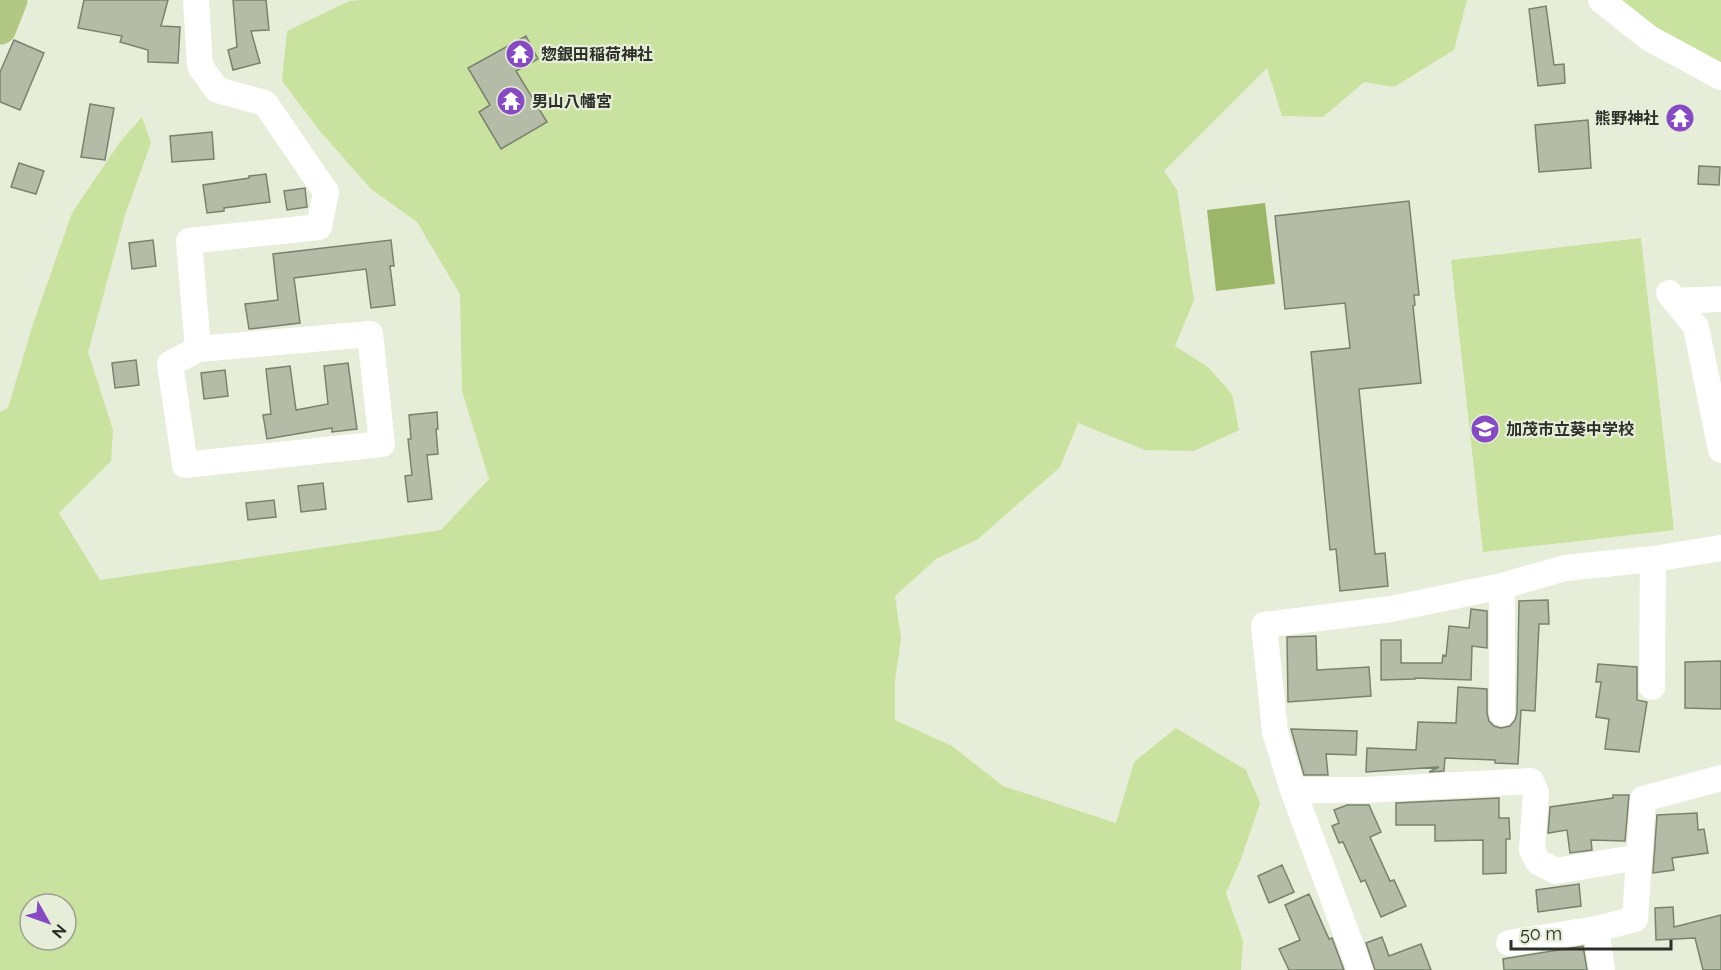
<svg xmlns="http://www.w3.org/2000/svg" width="1721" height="970" viewBox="0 0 1721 970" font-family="Raleway,'Noto Sans JP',sans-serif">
	<rect width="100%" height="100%" fill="#e6eed9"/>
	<path fill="#cae29f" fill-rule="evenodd" d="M 363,0 L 1467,0 L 1454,50 L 1394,87 L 1364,82 L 1323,117 L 1282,116 L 1267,68 L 1164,171 L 1177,190 L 1194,300 L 1175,346 L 1208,367 L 1232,394 L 1239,430 L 1194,451 L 1145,450 L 1078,423 L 1060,467 L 978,539 L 936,559 L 895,596 L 901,638 L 895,682 L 895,720 L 952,746 L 1003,786 L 1116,823 L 1134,762 L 1176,728 L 1246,770 L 1260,803 L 1241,859 L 1226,893 L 1243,941 L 1241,970 L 0,970 L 0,412 L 8,408 L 33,324 L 72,213 L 120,142 L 142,117 L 151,143 L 125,215 L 88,352 L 113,430 L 111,461 L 59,513 L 100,580 L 441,530 L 489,479 L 462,391 L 460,294 L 417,222 L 371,189 L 319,130 L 282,81 L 287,31 L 349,1 ZM 30,904 L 66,904 L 66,940 L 30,940 Z
		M 1618,0 L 1721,0 L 1721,65 L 1658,29 Z
		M 1641,238 L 1674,530 L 1483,552 L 1451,260 Z"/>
	<path fill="#9bb668" d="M 1265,203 L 1275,284 L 1216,291 L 1207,210 Z"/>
	<path fill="#b4bca7" stroke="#7a826e" stroke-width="1.5" d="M 84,0 L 168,0 L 161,26 L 180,27 L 178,63 L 148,62 L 148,50 L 120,42 L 122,36 L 78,28 Z
		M 233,0 L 266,0 L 269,30 L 251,31 L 260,63 L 233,70 L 228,50 L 237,47 Z
		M 1546,6 L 1554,65 L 1564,64 L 1565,83 L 1538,86 L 1529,9 Z
		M 526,36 L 538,59 L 516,71 L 547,122 L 501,149 L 479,112 L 490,105 L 468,68 Z
		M 14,40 L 44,53 L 20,110 L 0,102 L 0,72 Z
		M 90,104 L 114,108 L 105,160 L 81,157 Z
		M 1588,120 L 1591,168 L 1539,172 L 1535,125 Z
		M 212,132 L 214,159 L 172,162 L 170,136 Z
		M 19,163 L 44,171 L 36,194 L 11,187 Z
		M 1699,166 L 1720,167 L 1719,185 L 1698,184 Z
		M 266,174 L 270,202 L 224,208 L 224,211 L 207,213 L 203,185 L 249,178 L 249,176 Z
		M 305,188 L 307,207 L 287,210 L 284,191 Z
		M 1409,201 L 1419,295 L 1414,295 L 1415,305 L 1413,306 L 1421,383 L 1359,389 L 1375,554 L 1385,553 L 1388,586 L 1340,591 L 1336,549 L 1330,550 L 1311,352 L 1350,348 L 1345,303 L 1285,309 L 1275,216 Z
		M 153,240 L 156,266 L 132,269 L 129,243 Z
		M 391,240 L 394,266 L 390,266 L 395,305 L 371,308 L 366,269 L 294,278 L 300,323 L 249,329 L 245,304 L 278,300 L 273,254 Z
		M 136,360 L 139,385 L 115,388 L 112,363 Z
		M 348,363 L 357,429 L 332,432 L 332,428 L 267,439 L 263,415 L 271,414 L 266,369 L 290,366 L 296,410 L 328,404 L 324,366 Z
		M 225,370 L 228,396 L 204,399 L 201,373 Z
		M 437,412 L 438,429 L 436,429 L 438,454 L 427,455 L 432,499 L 408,502 L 405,476 L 412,475 L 408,439 L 411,439 L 409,415 Z
		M 323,483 L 326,509 L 301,512 L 298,486 Z
		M 274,500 L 276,517 L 248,520 L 246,503 Z
		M 1548,600 L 1549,624 L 1539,624 L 1535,711 L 1521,710 L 1518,764 L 1495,763 L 1495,760 L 1445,758 L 1444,771 L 1429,772 L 1439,767 L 1366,772 L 1367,748 L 1416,750 L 1418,722 L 1456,723 L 1458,687 L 1487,689 L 1487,713 L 1489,721 L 1494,726 L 1501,728 L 1510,726 L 1515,720 L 1517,713 L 1519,601 Z
		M 1471,609 L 1487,611 L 1487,648 L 1472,646 L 1471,680 L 1415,678 L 1415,679 L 1381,680 L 1381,640 L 1401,640 L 1401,663 L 1442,663 L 1443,655 L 1446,656 L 1449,626 L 1469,628 Z
		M 1316,636 L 1317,670 L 1369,667 L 1371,696 L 1288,702 L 1287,637 Z
		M 1721,661 L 1721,709 L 1685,708 L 1685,662 Z
		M 1598,664 L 1637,667 L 1637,700 L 1647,702 L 1639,752 L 1605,749 L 1609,719 L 1596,717 L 1601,682 L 1596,682 Z
		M 1291,729 L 1357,731 L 1356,755 L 1326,754 L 1328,775 L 1304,775 Z
		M 1613,795 L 1629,795 L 1625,841 L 1591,840 L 1592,850 L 1570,853 L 1567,830 L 1548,833 L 1550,807 L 1613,798 Z
		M 1499,798 L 1499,818 L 1509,818 L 1510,839 L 1506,839 L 1506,873 L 1483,874 L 1483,840 L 1435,841 L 1435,825 L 1396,825 L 1396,803 Z
		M 1347,805 L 1369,805 L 1381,832 L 1370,837 L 1390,881 L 1394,880 L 1406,906 L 1381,917 L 1365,880 L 1361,882 L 1343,842 L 1339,843 L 1332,826 L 1339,823 L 1334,810 Z
		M 1697,813 L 1698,830 L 1704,829 L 1708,853 L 1672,858 L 1674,870 L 1653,873 L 1657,815 Z
		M 1282,865 L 1294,892 L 1269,903 L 1258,876 Z
		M 1579,884 L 1581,906 L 1538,912 L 1536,890 Z
		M 1309,894 L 1329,939 L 1332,938 L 1344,970 L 1289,970 L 1279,949 L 1300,940 L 1285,905 Z
		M 1673,907 L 1674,927 L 1721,915 L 1721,970 L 1703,970 L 1695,938 L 1656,940 L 1655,908 Z
		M 1382,937 L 1389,956 L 1421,944 L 1431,970 L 1375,970 L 1366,943 Z
		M 1583,946 L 1587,970 L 1504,970 L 1503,959 Z"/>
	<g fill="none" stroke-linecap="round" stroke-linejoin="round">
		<path stroke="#fff" stroke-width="26" d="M 196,0 L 200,66 L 217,90 L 265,103 L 326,192 L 319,227 L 189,241 L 198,349
			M 1601,0 L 1649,38 L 1721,77
			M 1669,293 L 1696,327 L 1721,450
			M 1675,301 L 1721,299
			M 370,334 L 382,444 L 185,465 L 170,364 L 198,349 Z
			M 1652,687 L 1653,559
			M 1502,713 L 1502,586
			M 1293,790 L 1366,790 L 1531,781 L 1536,793 L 1532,850 L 1538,862 L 1556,871 L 1639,857
			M 1596,929 L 1602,970
			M 1509,943 L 1596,929 L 1635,919 L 1643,799 L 1721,778
			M 1360,970 L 1293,790 L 1275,732 L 1264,625 L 1391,609 L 1502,586 L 1565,568 L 1653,559 L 1721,548"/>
		<path stroke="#b2c783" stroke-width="33" d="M 0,28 L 11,0"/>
	</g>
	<defs>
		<g id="temple-disc" transform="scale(1.5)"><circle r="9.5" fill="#874bc1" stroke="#e6eed9"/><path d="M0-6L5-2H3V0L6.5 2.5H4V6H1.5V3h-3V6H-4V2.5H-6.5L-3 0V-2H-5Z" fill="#fff"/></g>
		<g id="school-disc" transform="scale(1.5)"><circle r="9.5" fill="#874bc1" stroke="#e6eed9"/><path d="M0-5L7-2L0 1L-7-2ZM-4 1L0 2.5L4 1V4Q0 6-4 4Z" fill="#fff"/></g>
	</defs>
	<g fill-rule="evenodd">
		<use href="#temple-disc" x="520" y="54"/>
		<use href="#temple-disc" x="511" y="101"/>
		<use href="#temple-disc" x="1680" y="118"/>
		<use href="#school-disc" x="1485" y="429"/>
	</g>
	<g text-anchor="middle" stroke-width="4.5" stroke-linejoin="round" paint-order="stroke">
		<g font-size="16" font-weight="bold" fill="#2d3028" stroke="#e6eed9" text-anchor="start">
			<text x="541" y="60">惣銀田稲荷神社</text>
			<text x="532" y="107">男山八幡宮</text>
			<text x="1659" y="124" text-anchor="end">熊野神社</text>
			<text x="1506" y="435">加茂市立葵中学校</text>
		</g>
	</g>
	<g transform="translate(48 922) rotate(130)"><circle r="28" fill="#e6eed9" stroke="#9ca292" stroke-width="1.5"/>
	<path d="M0-4.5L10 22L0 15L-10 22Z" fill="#874bc1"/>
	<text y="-9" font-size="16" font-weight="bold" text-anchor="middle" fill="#2d3028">N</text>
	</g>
	<path d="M1511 940v9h160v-9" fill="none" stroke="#2d3028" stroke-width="3"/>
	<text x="1520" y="940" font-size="18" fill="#2d3028" stroke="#e6eed9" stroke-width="4.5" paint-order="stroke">50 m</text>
</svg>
